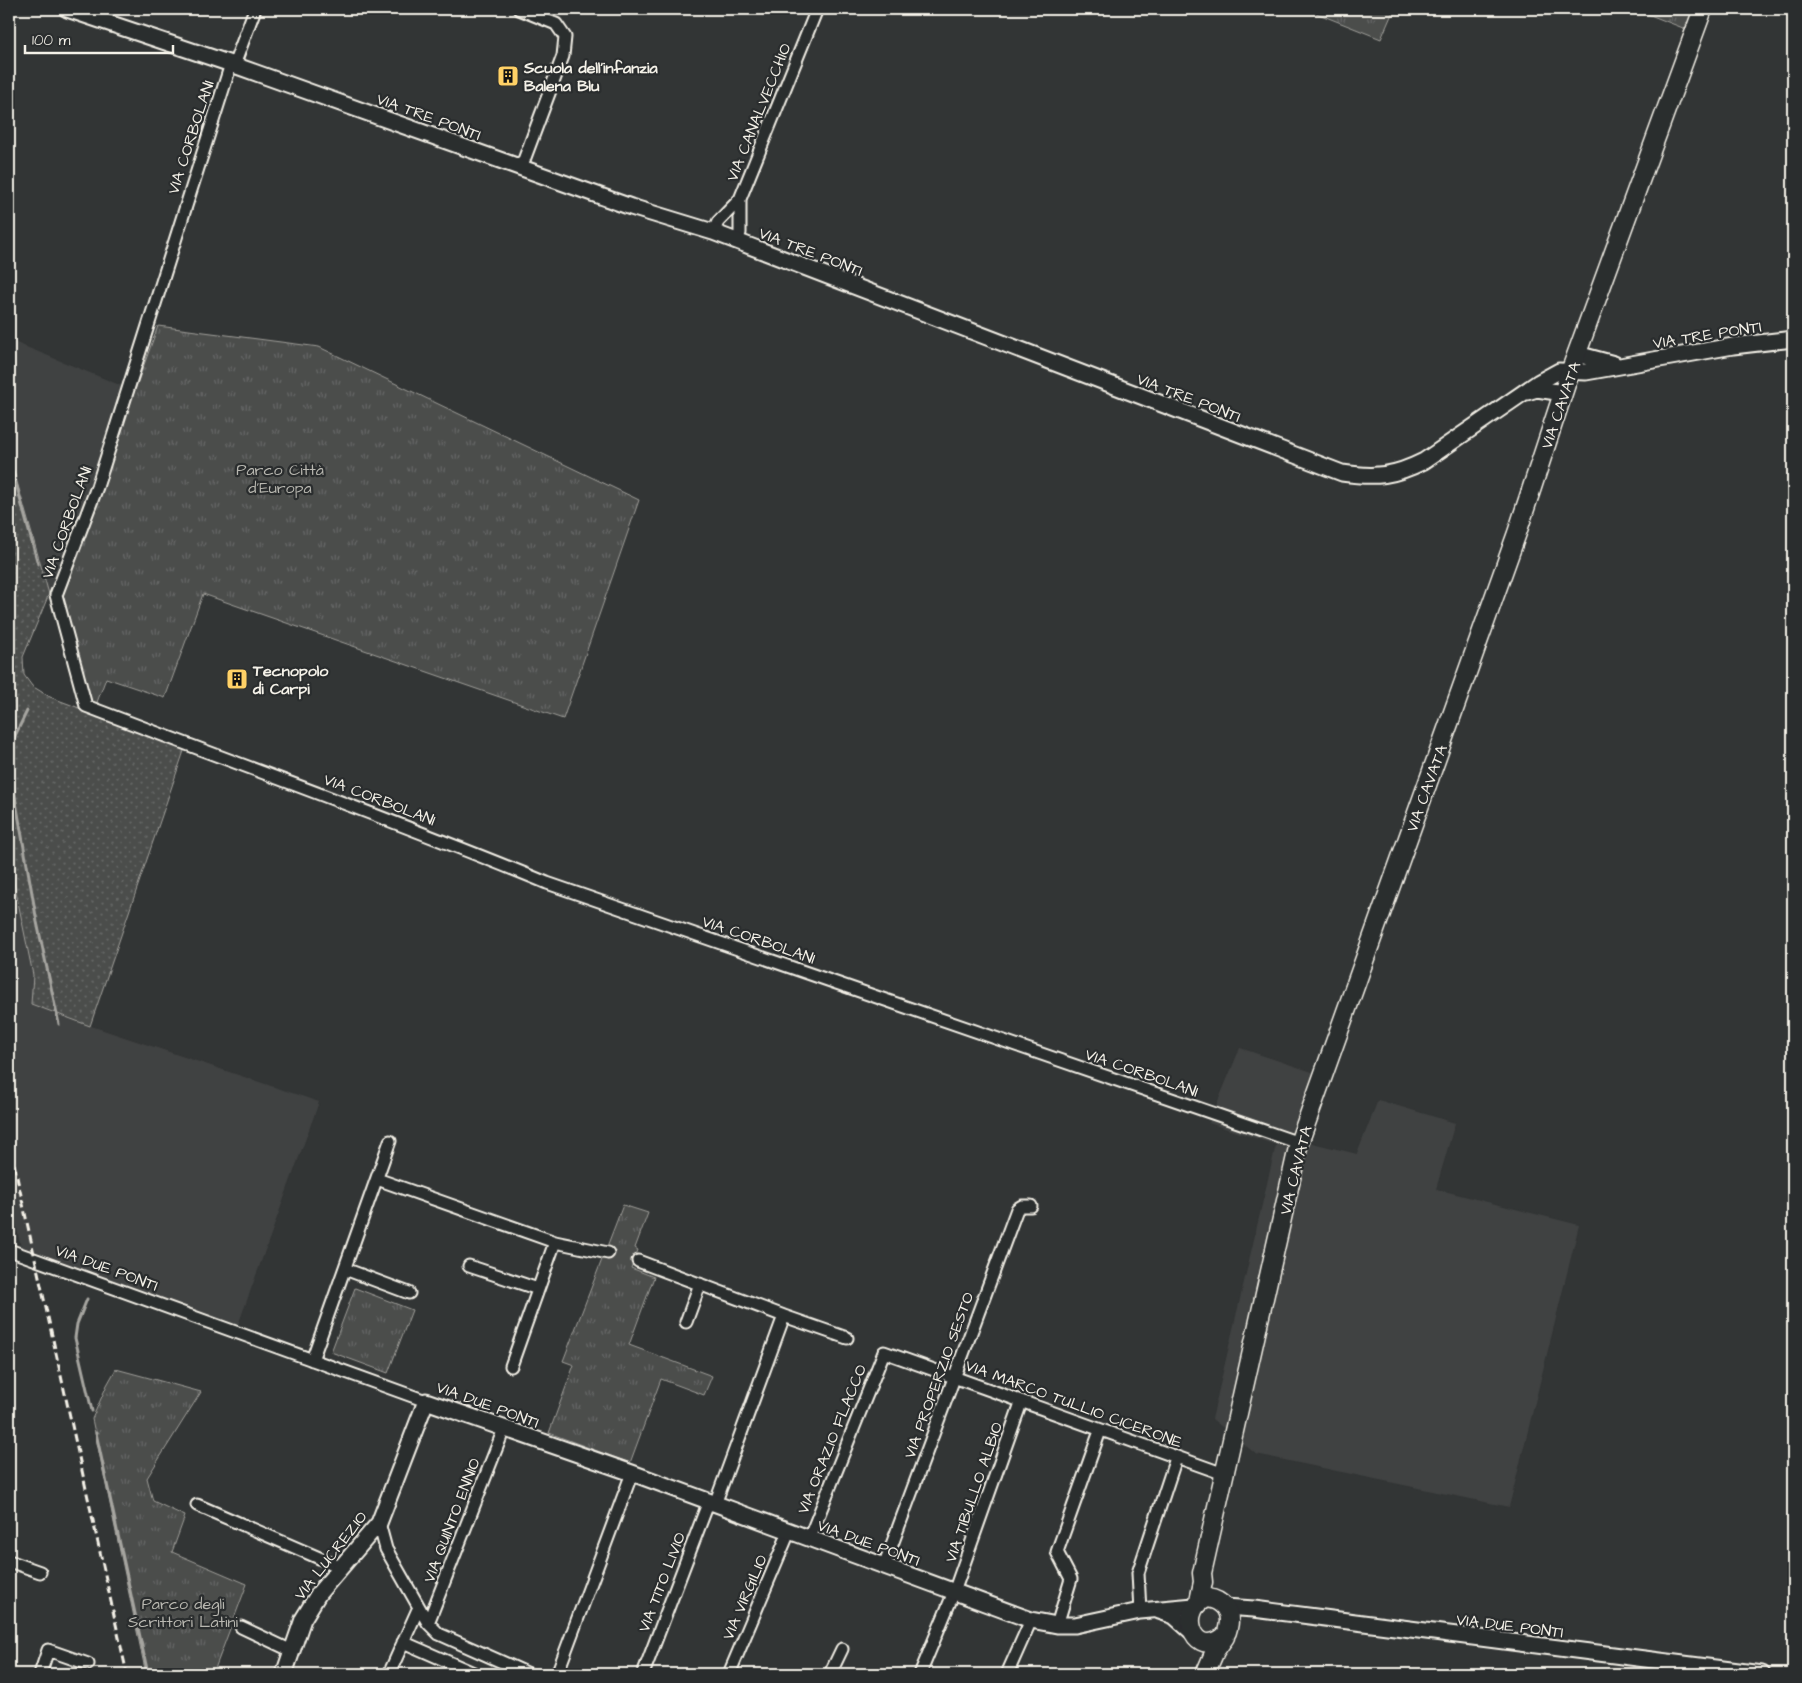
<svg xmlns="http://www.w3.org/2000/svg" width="1802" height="1683" viewBox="0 0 1802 1683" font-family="'Architects Daughter',sans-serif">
	<defs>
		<pattern id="grass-dots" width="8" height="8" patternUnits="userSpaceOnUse" patternTransform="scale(1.25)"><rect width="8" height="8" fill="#4b4d4c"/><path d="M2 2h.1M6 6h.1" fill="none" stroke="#666766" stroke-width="1.8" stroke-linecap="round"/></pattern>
		<pattern id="park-tufts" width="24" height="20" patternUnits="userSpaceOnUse" patternTransform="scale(1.25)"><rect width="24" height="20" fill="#4b4d4c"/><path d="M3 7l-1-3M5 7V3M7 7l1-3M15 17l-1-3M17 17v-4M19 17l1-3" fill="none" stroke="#666766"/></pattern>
	</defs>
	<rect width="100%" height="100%" fill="#323535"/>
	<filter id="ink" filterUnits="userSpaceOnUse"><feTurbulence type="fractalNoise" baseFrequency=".02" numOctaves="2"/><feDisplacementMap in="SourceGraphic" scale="10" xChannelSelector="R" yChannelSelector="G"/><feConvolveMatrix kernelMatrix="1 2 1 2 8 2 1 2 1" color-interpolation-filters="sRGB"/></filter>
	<g filter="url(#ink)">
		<path fill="#404242" d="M 9,340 L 127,388 L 70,542 L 23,657 L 24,675 L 32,686 L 50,697 L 186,744 L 91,1026 L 319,1102 L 238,1325 L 86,1276 L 22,1252 L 9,1192 Z
			M 1240,1048 L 1321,1075 L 1300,1140 L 1357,1154 L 1378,1100 L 1455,1123 L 1436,1189 L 1579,1225 L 1509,1507 L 1256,1454 L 1212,1419 L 1276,1145 L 1209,1123 Z"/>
		<path fill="url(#grass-dots)" stroke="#a09f9a" d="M 9,454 L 49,594 L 23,657 L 24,675 L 32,686 L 50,697 L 185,748 L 90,1026 L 31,1004 L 33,975 L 9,858 Z"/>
		<path fill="url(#park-tufts)" stroke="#a09f9a" d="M 1306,9 L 1394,9 L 1381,39 Z
			M 1635,9 L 1696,9 L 1688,30 Z
			M 158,326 L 319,347 L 639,500 L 563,719 L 203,594 L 165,698 L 106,678 L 96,705 L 88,702 L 60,598 Z
			M 623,1205 L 648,1213 L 635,1248 L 638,1250 L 631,1268 L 654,1277 L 629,1345 L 712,1376 L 704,1395 L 661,1379 L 630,1463 L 549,1433 L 574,1365 L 563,1361 Z
			M 355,1288 L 412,1310 L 388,1373 L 331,1352 Z
			M 116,1369 L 201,1392 L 147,1478 L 153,1501 L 185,1516 L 172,1552 L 247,1584 L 213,1674 L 146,1674 L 92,1419 L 107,1385 Z"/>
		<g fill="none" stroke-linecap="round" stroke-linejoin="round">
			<path stroke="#a6a5a0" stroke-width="3" d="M 9,458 L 38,564
				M 9,748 L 27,711
				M 9,762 L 37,922 L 59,1024
				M 87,1299 L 77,1324 L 75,1338 L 92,1411
				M 96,1433 L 148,1674"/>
			<g stroke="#f4f1e8" stroke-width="15">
				<path id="street" d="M 519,9 L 556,24 L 565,37 L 563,56 L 521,168
					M 231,64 L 97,487 L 56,595 L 86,706 C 240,765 395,820 547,883 L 1299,1143
					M 234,65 L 255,9
					M 713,232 L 718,222 L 740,199 L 817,9
					M 736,241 L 740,233 L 740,199
					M 377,1179 L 555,1242 L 608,1253
					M 9,1250 L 426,1401
					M 638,1261 L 784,1316 L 847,1338
					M 469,1266 L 538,1289
					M 345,1269 L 409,1293
					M 686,1322 L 700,1284
					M 312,1360 L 390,1141
					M 511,1366 L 555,1242
					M 715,1504 L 784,1316
					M 197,1505 L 340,1567
					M 379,1523 L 386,1549 L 428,1623 L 439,1634 L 529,1674
					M 809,1539 L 884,1352 L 1224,1474
					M 9,1561 L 40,1572
					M 884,1566 L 1017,1209 L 1022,1206 L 1031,1206
					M 1140,1611 L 1138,1573 L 1176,1458
					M 428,1623 L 504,1429
					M 1057,1625 L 1071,1579 L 1057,1552 L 1100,1431
					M 241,1627 L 292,1651
					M 403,1642 L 476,1674
					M 40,1674 L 48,1650 L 88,1664
					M 389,1674 L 419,1607
					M 557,1674 L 632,1473
					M 643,1674 L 709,1501
					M 729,1674 L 789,1532
					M 830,1674 L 842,1649
					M 920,1674 L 954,1592 L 1021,1403
					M 1007,1674 L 1031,1620"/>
			</g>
			<g stroke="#f4f1e8" stroke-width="19">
				<path id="secondary" d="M 67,9 L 234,65 L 631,207 L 713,232 L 1342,473 C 1376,478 1394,476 1424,461 L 1539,382 L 1559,371 L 1586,372 L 1733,346 L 1793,339
					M 1577,354 L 1614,364
					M 1527,392 L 1537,389 L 1563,393
					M 1225,1607 L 1254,1609 L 1762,1674
					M 1159,1611 L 1174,1616 L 1193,1633
					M 284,1674 L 303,1619 L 319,1593 L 379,1523 L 426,1401 L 632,1473 L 1031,1620 L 1057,1625 L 1075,1625 L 1140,1611 L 1194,1606"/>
			</g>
			<g stroke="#f4f1e8" stroke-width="21">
				<path id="primary" d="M 1207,1598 C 1223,1600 1232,1612 1228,1628 C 1227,1634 1225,1637 1219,1640 C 1192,1655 1178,1608 1207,1598 Z
					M 1199,1601 L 1203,1582 L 1202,1573 L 1299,1143 L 1517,533 L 1570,372 L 1703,9
					M 1205,1674 L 1215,1651 L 1225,1637"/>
			</g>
			<use href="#street" stroke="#2a2d2e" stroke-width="11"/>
			<use href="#secondary" stroke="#2a2d2e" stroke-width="15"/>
			<use href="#primary" stroke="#2a2d2e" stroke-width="18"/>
			<path stroke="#f4f1e8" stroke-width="3" stroke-dasharray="8 4" stroke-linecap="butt" d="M 9,1141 L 127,1674"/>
		</g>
	</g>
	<defs>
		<g id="building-square" transform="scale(1.125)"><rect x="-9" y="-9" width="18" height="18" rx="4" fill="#ffd166" stroke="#2a2d2e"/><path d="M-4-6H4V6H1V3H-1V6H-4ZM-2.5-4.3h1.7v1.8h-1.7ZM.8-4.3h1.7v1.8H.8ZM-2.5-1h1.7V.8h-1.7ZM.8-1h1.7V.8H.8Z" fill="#111"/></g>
	</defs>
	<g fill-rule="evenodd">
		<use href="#building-square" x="508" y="76"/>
		<use href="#building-square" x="237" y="679"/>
	</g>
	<g text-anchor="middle" stroke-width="4.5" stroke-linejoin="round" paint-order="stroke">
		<g font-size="16" font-weight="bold" fill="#f4f1e8" stroke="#2a2d2e" text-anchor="start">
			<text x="524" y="73">Scuola dell’infanzia<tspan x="524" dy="18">Balena Blu</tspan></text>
			<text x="253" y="676">Tecnopolo<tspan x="253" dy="18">di Carpi</tspan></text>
		</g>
		<g font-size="16" fill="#f4f1e8" stroke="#2a2d2e">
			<text transform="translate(758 112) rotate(-68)" y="6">VIA CANALVECCHIO</text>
			<text transform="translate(429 116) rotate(20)" y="6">VIA TRE PONTI</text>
			<text transform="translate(190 137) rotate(-72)" y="6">VIA CORBOLANI</text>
			<text transform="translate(811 251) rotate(21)" y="6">VIA TRE PONTI</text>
			<text transform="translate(1707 334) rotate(-9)" y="6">VIA TRE PONTI</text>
			<text transform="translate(1189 397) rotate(21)" y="6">VIA TRE PONTI</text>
			<text transform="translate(1560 405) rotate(-71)" y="6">VIA CAVATA</text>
			<text transform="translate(66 522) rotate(-70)" y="6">VIA CORBOLANI</text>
			<text transform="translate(1426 788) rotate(-70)" y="6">VIA CAVATA</text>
			<text transform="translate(380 799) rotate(21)" y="6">VIA CORBOLANI</text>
			<text transform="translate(759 939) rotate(19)" y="6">VIA CORBOLANI</text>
			<text transform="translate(1142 1072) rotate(19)" y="6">VIA CORBOLANI</text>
			<text transform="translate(1295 1170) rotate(-76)" y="6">VIA CAVATA</text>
			<text transform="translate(107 1267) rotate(20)" y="6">VIA DUE PONTI</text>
			<text transform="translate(938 1375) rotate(-70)" y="6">VIA PROPERZIO SESTO</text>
			<text transform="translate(1074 1403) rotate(20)" y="6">VIA MARCO TULLIO CICERONE</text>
			<text transform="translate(488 1404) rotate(20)" y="6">VIA DUE PONTI</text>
			<text transform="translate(831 1439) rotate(-68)" y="6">VIA ORAZIO FLACCO</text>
			<text transform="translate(973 1492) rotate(-71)" y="6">VIA TIBULLO ALBIO</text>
			<text transform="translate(451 1520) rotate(-69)" y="6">VIA QUINTO ENNIO</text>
			<text transform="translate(869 1542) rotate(20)" y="6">VIA DUE PONTI</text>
			<text transform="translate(330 1555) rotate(-52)" y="6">VIA LUCREZIO</text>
			<text transform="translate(661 1582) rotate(-69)" y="6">VIA TITO LIVIO</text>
			<text transform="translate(744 1597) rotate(-67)" y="6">VIA VIRGILIO</text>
			<text transform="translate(1510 1625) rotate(7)" y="6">VIA DUE PONTI</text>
		</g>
		<g font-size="16" fill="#b9b8b1" stroke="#2a2d2e">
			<text x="280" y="475">Parco Città<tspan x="280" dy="18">d'Europa</tspan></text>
			<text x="183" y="1609">Parco degli<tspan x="183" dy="18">Scrittori Latini</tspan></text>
		</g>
	</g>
	<rect width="1802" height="1683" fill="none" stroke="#2a2d2e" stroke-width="30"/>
	<rect x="15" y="15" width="1772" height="1653" fill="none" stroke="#f4f1e8" stroke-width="2" filter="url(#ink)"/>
	<path d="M25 45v8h148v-8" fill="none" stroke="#f4f1e8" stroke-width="2.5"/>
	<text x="32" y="45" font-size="15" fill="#f4f1e8" stroke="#2a2d2e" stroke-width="4" paint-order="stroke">100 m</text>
</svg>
